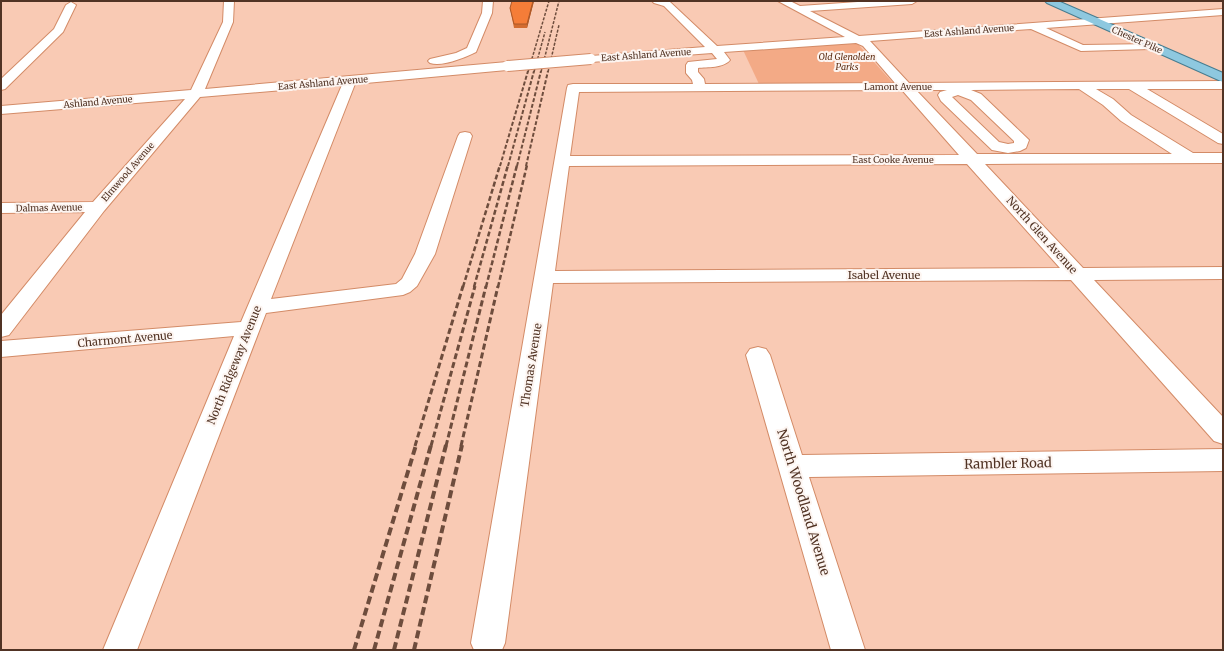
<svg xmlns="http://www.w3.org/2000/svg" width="1224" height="651" viewBox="0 0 1224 651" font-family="Merriweather,serif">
	<rect width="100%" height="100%" fill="#f9cab4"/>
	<path fill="#f3aa86" d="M 851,42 L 857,43 L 892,82 L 759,84 L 743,50 Z"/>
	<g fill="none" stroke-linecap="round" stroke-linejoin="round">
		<g stroke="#d38b67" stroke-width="2">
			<path id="minor" d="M 224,1 L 234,1 L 233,22 L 205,89 L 507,62 L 511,63 L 513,66 L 511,69 L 507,70 L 355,84 L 271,299 L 396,284 L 402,279 L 415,254 L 458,136 L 460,133 L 465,132 L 470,133 L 472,136 L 435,254 L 417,286 L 410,292 L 403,295 L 266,313 L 137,650 L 103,650 L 234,336 L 1,357 L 1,341 L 241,322 L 342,85 L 200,97 L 104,211 L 9,335 L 1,337 L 1,315 L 85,212 L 1,213 L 1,203 L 93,202 L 185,99 L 1,114 L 1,106 L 191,90 L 223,22 Z
				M 483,1 L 493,1 L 492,13 L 476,52 C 464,58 442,67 430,63 L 428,61 L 430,59 L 456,53 L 467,48 L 482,13 Z
				M 652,1 L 670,2 L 717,46 L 845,37 L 778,1 L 790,1 L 800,6 L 872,1 L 917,1 L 912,4 L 810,11 L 859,36 L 1223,9 L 1223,15 L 1046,28 L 1083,45 L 1154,44 L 1156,46 L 1150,49 L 1081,51 L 1031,29 L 870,41 L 909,83 L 1223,81 L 1223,89 L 1147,89 L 1223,134 L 1223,144 L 1218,143 L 1129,89 L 1096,89 L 1113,99 L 1131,115 L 1193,153 L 1223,153 L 1223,163 L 985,164 L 1083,268 L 1223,267 L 1223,279 L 1094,280 L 1223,417 L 1223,444 L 1214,441 L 1071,280 L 553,283 L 505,643 L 502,650 L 474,650 L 471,643 L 567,88 L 568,85 L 573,84 L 693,84 L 692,80 L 686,73 L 686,65 L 688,62 L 717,59 L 712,53 L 591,62 L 587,61 L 585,59 L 587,57 L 591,56 L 705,47 L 664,6 L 654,3 ZM 856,43 L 863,46 L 895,83 L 705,84 L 704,79 L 698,72 L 698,68 C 707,67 724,68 730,60 L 724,52 ZM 1079,89 L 1103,105 L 1121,121 L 1172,154 L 977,154 L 916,90 L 947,90 L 940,92 L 938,95 L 941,101 L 992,150 L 1008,153 L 1020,151 L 1026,148 L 1029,140 L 981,94 L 971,90 ZM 902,90 L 959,155 L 570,156 L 579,92 ZM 958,95 L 971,100 L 1014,141 L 1014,143 L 1008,144 L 999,142 L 952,97 ZM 967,164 L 1060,268 L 555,271 L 569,166 Z
				M 71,2 L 76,5 L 63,32 L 5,89 L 1,90 L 1,79 L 54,29 L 66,5 Z
				M 758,347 L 766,349 L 770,355 L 802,455 L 1223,449 L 1223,471 L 809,477 L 865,650 L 831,650 L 746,355 L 750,349 Z"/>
		</g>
		<g stroke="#477c8f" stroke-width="2">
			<path id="major" d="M 1045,1 L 1058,1 L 1223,73 L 1223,82 L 1047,3 Z"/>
		</g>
		<use href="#minor" fill="#fff" fill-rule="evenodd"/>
		<use href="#major" fill="#8ec8df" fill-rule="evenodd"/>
		<path stroke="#6e4d3d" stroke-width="1.5" stroke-dasharray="3 1.5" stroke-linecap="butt" d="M 528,72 L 549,1
			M 534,72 L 545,32
			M 541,72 L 559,1
			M 548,72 L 559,25"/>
		<path stroke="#6e4d3d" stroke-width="2" stroke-dasharray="4 2" stroke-linecap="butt" d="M 500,166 L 528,71
			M 508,166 L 534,71
			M 517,166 L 541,71
			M 526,166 L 548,71"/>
		<path stroke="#6e4d3d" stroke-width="2.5" stroke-dasharray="5 2.5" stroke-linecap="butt" d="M 463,287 L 500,165
			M 474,287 L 508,165
			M 486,287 L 517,165
			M 498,287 L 527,165"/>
		<path stroke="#6e4d3d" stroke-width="3" stroke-dasharray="6 3" stroke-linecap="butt" d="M 415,446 L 463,286
			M 431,446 L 475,286
			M 446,446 L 486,286
			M 461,446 L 498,286"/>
		<path stroke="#6e4d3d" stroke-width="4" stroke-dasharray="8 4" stroke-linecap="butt" d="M 354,650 L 416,445
			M 374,650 L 431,445
			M 394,650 L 446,445
			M 414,650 L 462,445"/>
		<g stroke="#d38b67" stroke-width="12" stroke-linecap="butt">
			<path id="minor-bridge" d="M 507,66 L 591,59"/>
		</g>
		<use href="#minor-bridge" stroke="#fff" stroke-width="10"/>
	</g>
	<path fill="#d36c30" d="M 534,1 L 527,28 L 514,28 L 510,8 Z"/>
	<path fill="#ac5827" d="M 533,1 L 534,1 L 527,28 L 527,24 Z"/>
	<path fill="#f57d38" stroke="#ac5827" d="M 512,1 L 533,1 L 527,24 L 514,24 L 510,8 Z"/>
	<g text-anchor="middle" stroke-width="4" stroke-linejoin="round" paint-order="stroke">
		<g font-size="9" fill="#513324" stroke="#fdf5f1">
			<text transform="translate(969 31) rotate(-4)" y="3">East Ashland Avenue</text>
			<text transform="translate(1137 40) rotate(24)" y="3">Chester Pike</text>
			<text transform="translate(646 55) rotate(-4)" y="3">East Ashland Avenue</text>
			<text transform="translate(323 83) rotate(-5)" y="3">East Ashland Avenue</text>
			<text x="898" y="90">Lamont Avenue</text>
			<text transform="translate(98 102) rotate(-5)" y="3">Ashland Avenue</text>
			<text x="893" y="163">East Cooke Avenue</text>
			<text transform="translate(128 172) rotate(-49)" y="3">Elmwood Avenue</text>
			<text transform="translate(49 208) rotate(-1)" y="3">Dalmas Avenue</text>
		</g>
		<g font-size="9" font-style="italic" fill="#5e2e14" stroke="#fdf5f1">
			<text x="847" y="60">Old Glenolden<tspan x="847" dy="10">Parks</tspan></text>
		</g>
		<g font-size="11" fill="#513324" stroke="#fdf5f1">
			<text transform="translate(1042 235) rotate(48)" y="4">North Glen Avenue</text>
			<text x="884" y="279">Isabel Avenue</text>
			<text transform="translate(125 339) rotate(-5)" y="4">Charmont Avenue</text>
			<text transform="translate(234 365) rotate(-68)" y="4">North Ridgeway Avenue</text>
			<text transform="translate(531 365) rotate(-81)" y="4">Thomas Avenue</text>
		</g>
		<g font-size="13" fill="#513324" stroke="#fdf5f1">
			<text transform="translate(1008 463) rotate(-1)" y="5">Rambler Road</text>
			<text transform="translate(804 502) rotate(73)" y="5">North Woodland Avenue</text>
		</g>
	</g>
	<rect width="1224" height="651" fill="none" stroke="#513324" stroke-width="4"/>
</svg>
